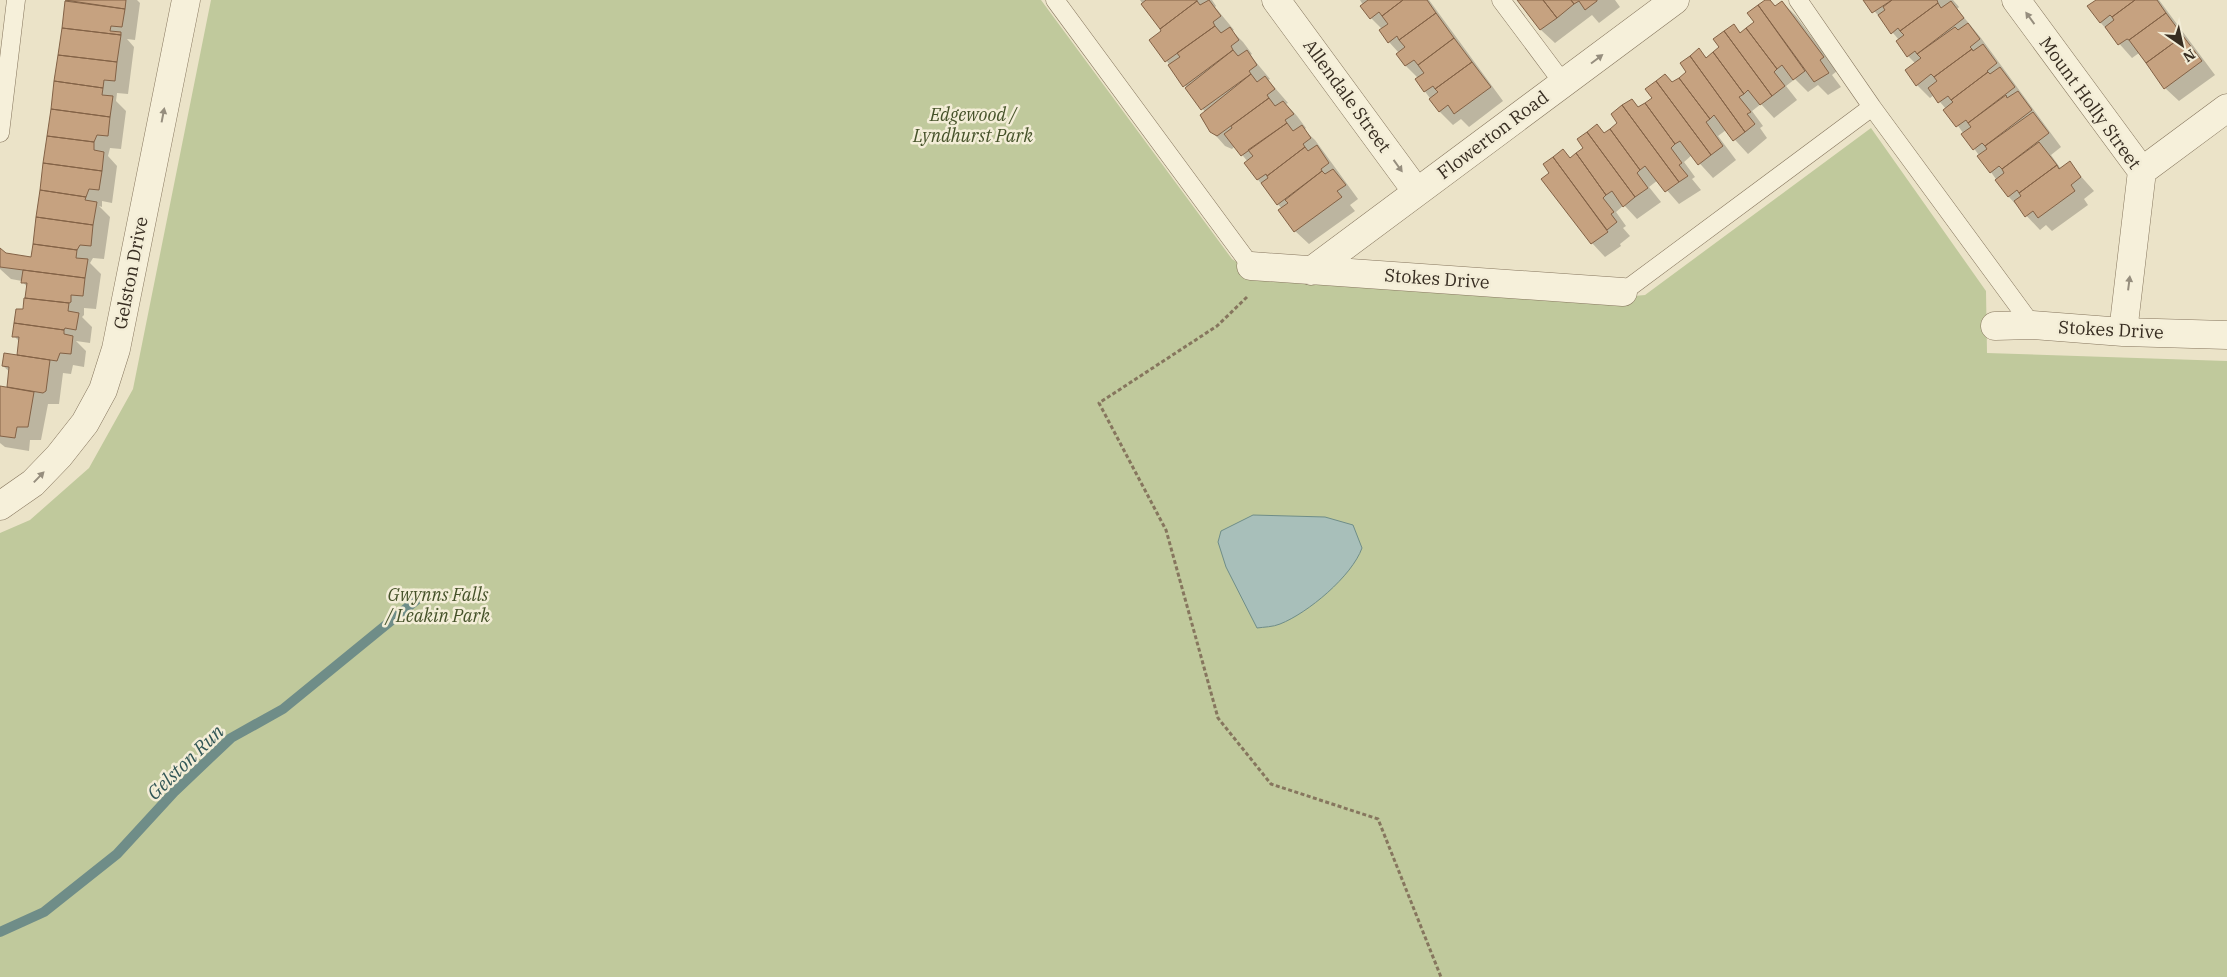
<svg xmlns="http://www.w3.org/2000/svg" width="2227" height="977" viewBox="0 0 2227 977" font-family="'IBM Plex Serif',serif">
	<rect width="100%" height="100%" fill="#ebe3c8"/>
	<path fill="#c0c99c" d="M 211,0 L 1041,0 L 1232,259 L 1258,276 L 1578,301 L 1645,295 L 1871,128 L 1986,291 L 1987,353 L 2227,361 L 2227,977 L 0,977 L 0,533 L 30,520 L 89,468 L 133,389 Z"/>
	<path fill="#a8bfba" stroke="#6f8d88" d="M 1253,515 L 1325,517 L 1353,525 L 1362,548 C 1352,576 1308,613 1280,624 C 1273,627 1264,627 1257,628 L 1226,567 L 1218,542 L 1221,531 Z"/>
	<path fill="#0003" d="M 66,0 L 137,0 L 140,3 L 135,40 L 127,39 L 134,47 L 128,94 L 117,93 L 116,101 L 126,111 L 121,149 L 110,148 L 108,156 L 117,166 L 112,203 L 102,201 L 102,207 L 99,206 L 110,217 L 104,259 L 93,258 L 90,263 L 101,274 L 96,309 L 84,308 L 84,315 L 82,317 L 92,327 L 90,343 L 76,341 L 86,351 L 84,367 L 73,365 L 71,374 L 63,373 L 59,404 L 48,404 L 41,440 L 30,440 L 29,451 L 5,447 L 0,443 L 0,388 L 8,389 L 10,372 L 3,366 L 18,357 L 20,342 L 14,336 L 24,310 L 28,288 L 22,281 L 11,279 L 0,269 L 0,249 L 5,255 L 32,258 Z
		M 1140,0 L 1212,0 L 1216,6 L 1215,7 L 1234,30 L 1232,31 L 1243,42 L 1252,54 L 1250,55 L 1270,79 L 1268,80 L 1288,103 L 1286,104 L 1297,116 L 1306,128 L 1304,130 L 1315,140 L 1358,199 L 1350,205 L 1355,211 L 1309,244 L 1295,231 L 1282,209 L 1245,164 L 1248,162 L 1235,146 L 1232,149 L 1225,146 L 1203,121 L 1201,115 L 1205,112 L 1151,40 L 1162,31 Z
		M 1360,0 L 1429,0 L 1503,101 L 1469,127 L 1461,119 L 1453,125 L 1440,112 L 1416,79 L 1418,78 L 1406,66 L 1398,54 L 1399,53 L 1389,42 L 1382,29 L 1371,18 Z
		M 1519,0 L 1615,0 L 1620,7 L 1599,23 L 1592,15 L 1555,43 L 1541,30 Z
		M 1767,0 L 1776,7 L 1782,2 L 1796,16 L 1837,71 L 1832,75 L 1841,87 L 1828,95 L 1818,85 L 1808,92 L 1795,79 L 1786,86 L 1797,100 L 1774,118 L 1761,104 L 1752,111 L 1763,126 L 1760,128 L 1767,138 L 1748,154 L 1726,130 L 1718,136 L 1736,160 L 1713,178 L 1692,155 L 1684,162 L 1695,177 L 1692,179 L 1701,190 L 1679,204 L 1658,180 L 1649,187 L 1661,202 L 1637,219 L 1624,205 L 1616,212 L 1626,226 L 1623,228 L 1630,236 L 1620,244 L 1621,246 L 1605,257 L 1592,243 L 1545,165 L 1563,151 L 1571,159 L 1605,134 L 1619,123 L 1632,100 L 1639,108 L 1653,98 L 1665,75 L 1673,83 L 1688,72 L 1699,50 L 1707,58 L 1721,47 L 1733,25 L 1741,33 L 1756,22 L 1749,13 Z
		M 1865,0 L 1953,0 L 1959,7 L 1957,9 L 1981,38 L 2061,147 L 2051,155 L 2061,169 L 2069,163 L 2094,191 L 2084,199 L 2088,205 L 2052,231 L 2046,225 L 2040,230 L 2008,196 L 1946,109 L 1934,95 L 1930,98 L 1917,85 L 1916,64 L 1908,56 L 1899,40 Z
		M 2098,0 L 2159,0 L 2215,75 L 2179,101 L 2165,88 L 2139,53 L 2132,58 L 2100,22 Z"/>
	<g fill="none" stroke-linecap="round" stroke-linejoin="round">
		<path stroke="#6f8d88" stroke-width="10" d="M 0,932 L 44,912 L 117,854 L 174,792 L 231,738 L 283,709 L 419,598"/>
	</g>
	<path fill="#c6a280" stroke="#836246" d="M 65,0 L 126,0 L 125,9 Z
		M 1146,0 L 1197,0 L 1197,1 L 1160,29 L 1141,4 Z
		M 1209,0 L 1221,16 L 1213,22 L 1215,26 L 1165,62 L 1149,40 L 1161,31 L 1160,29 L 1197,1 L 1200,5 Z
		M 1368,0 L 1403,0 L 1382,16 L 1379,12 L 1370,19 L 1360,6 Z
		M 1403,0 L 1427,0 L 1436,13 L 1399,40 L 1397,36 L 1388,43 L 1379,30 L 1388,24 L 1382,16 Z
		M 1517,0 L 1543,0 L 1557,18 L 1540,30 Z
		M 1543,0 L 1571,0 L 1574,4 L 1557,18 Z
		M 1571,0 L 1597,0 L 1597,1 L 1585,10 L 1579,1 L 1574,4 Z
		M 1765,0 L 1770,0 L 1775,6 L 1782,1 L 1824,57 L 1820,60 L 1829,73 L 1814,82 L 1758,5 Z
		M 1863,0 L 1892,0 L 1872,13 Z
		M 1892,0 L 1937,0 L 1938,3 L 1900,31 L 1898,28 L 1891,34 L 1878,15 L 1885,10 L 1883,7 Z
		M 2096,0 L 2135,0 L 2112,17 L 2110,15 L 2100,23 L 2087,6 Z
		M 2135,0 L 2157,0 L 2166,13 L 2129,40 L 2127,39 L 2118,45 L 2105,27 L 2114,20 L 2112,17 Z
		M 65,1 L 125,9 L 122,27 L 111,26 L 110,31 L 121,32 L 121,35 L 62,28 Z
		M 1951,1 L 1964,18 L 1917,54 L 1915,51 L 1907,57 L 1896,41 L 1904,35 L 1900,31 L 1938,3 L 1941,8 Z
		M 1758,5 L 1805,71 L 1793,80 L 1782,65 L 1777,69 L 1746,28 L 1754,22 L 1747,13 Z
		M 1436,13 L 1454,38 L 1418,65 L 1414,60 L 1405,66 L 1396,54 L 1405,47 L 1399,40 Z
		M 2166,13 L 2183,36 L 2146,63 L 2129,40 Z
		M 1968,23 L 1980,39 L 1970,47 L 1972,49 L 1934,77 L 1931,74 L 1916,86 L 1905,70 L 1921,58 L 1917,54 L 1955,27 L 1958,30 Z
		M 1734,24 L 1740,33 L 1746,28 L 1777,69 L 1774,72 L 1785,86 L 1772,96 L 1724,31 Z
		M 1215,26 L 1221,33 L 1230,27 L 1239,40 L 1231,46 L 1233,50 L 1183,87 L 1168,65 L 1180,57 L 1177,53 Z
		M 62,28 L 121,35 L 117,62 L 58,55 Z
		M 1724,31 L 1772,96 L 1760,105 L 1748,90 L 1744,94 L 1713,52 L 1719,47 L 1713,39 Z
		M 2183,36 L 2202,61 L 2164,89 L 2146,63 Z
		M 1454,38 L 1472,62 L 1435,89 L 1433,86 L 1424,92 L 1415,79 L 1424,73 L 1418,65 Z
		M 1983,44 L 1997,63 L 1987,71 L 1988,72 L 1951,100 L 1948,96 L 1938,103 L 1928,88 L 1937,81 L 1934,77 L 1972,49 L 1973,51 Z
		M 1699,48 L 1706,58 L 1713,52 L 1744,94 L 1739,97 L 1751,112 L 1747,114 L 1755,124 L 1745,132 L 1690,56 Z
		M 1233,50 L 1238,56 L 1247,50 L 1257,65 L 1249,71 L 1251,74 L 1201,110 L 1185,88 Z
		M 58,55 L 117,62 L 115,81 L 104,80 L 103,88 L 54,81 Z
		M 1690,56 L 1745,132 L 1733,141 L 1714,115 L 1710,119 L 1679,78 L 1686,72 L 1680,63 Z
		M 1472,62 L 1491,87 L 1454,114 L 1448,105 L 1439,112 L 1429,99 L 1438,92 L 1435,89 Z
		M 2000,67 L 2015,87 L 1968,123 L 1966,120 L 1956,127 L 1943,110 L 1953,102 L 1951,100 L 1988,72 L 1990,74 Z
		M 1251,74 L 1257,82 L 1265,76 L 1275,89 L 1267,95 L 1269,98 L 1217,136 L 1210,132 L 1200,115 Z
		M 1665,74 L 1672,82 L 1679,78 L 1710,119 L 1706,122 L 1723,146 L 1711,155 L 1656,81 Z
		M 54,81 L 103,88 L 102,95 L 113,96 L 110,117 L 51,109 Z
		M 1656,81 L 1711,155 L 1698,165 L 1680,141 L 1675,144 L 1645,103 L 1652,98 L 1645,89 Z
		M 2018,91 L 2032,110 L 1985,146 L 1982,143 L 1973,150 L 1961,134 L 1971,127 L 1968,123 L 2006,95 L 2007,98 Z
		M 1269,98 L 1275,106 L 1283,101 L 1294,114 L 1285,120 L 1287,123 L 1241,156 L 1224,134 L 1232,128 L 1231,126 Z
		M 1632,99 L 1638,107 L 1645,103 L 1675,144 L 1671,148 L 1682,163 L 1679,165 L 1688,176 L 1679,182 L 1622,105 Z
		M 1622,105 L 1679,182 L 1665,192 L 1645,166 L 1640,170 L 1610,129 L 1617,123 L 1611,114 Z
		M 51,109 L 110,117 L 108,136 L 97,135 L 94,142 L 47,136 Z
		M 2033,112 L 2049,133 L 2002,169 L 1999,166 L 1990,173 L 1977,156 L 1987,149 L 1985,146 Z
		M 1287,123 L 1293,131 L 1302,125 L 1311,138 L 1303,144 L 1305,147 L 1267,176 L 1266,174 L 1257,180 L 1244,163 L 1253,156 L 1248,150 Z
		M 1597,124 L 1604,133 L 1610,129 L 1640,170 L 1637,173 L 1648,188 L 1635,197 L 1587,132 Z
		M 1587,132 L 1635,197 L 1623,207 L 1612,191 L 1606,195 L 1576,153 L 1583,148 L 1577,139 Z
		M 47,136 L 94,142 L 94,150 L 104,152 L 102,171 L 43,163 Z
		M 2039,142 L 2057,165 L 2019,193 L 2017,190 L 2008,197 L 1995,180 L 2004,173 L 2002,169 Z
		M 1317,145 L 1329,163 L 1321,169 L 1322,171 L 1277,205 L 1261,183 L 1268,178 L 1267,176 L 1305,147 L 1308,151 Z
		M 1563,149 L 1570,158 L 1576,153 L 1606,195 L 1603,198 L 1614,212 L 1611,214 L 1617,222 L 1607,230 L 1553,157 Z
		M 1553,157 L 1608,232 L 1591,244 L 1541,179 L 1549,173 L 1543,164 Z
		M 2070,161 L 2081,177 L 2071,185 L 2075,191 L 2038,218 L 2033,211 L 2025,217 L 2014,201 L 2021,196 L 2019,193 L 2057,165 L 2059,169 Z
		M 43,163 L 102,171 L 99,190 L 89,189 L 86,197 L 40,190 Z
		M 1333,169 L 1346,185 L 1337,191 L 1342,197 L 1294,232 L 1278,210 L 1288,203 L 1285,200 L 1322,171 L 1325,174 Z
		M 40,190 L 86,197 L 85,200 L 97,202 L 93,225 L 36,217 Z
		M 36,217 L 93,225 L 91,246 L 80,245 L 77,250 L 33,244 Z
		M 33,244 L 77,250 L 76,258 L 88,259 L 85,278 L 0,267 L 0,248 L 6,253 L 31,257 Z
		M 23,270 L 85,278 L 83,296 L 71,295 L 71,302 L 69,303 L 25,298 L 27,283 L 21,283 Z
		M 24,298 L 69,303 L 68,311 L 79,313 L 76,330 L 65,328 L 64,330 L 14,323 L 16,309 L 23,309 Z
		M 14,323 L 64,330 L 64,334 L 73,336 L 71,354 L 60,353 L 57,361 L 17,355 L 19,337 L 12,337 Z
		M 4,353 L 50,360 L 46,391 L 43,393 L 7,387 L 9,367 L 2,366 Z
		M 0,386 L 34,392 L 28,427 L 17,427 L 15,438 L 0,436 Z"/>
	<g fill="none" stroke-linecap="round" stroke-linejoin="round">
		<g stroke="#86765e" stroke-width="19">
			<path id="service" d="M 1055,0 L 1251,266
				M 1501,0 L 1563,83
				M 1798,0 L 1872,107 L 2032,325
				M 0,133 L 16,0
				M 1623,292 L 1872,107"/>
		</g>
		<g stroke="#86765e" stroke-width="29">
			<path id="minor" d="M 1276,0 L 1417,192
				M 2016,0 L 2142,171 L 2123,332
				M 2142,171 L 2227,108
				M 1251,266 L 1623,292
				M 1311,271 L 1675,0
				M 1995,326 L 2032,325 L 2123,332 L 2227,335
				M 0,506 L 33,483 L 59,456 L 85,423 L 103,390 L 116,349 L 186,0"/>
		</g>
		<path stroke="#86765e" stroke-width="3" stroke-dasharray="4 2.5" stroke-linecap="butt" d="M 1247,297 L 1217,326 L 1099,403 L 1166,530 L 1218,718 L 1271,784 L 1378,819 L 1441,977"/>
		<use href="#service" stroke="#f6f0da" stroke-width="18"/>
		<use href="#minor" stroke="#f6f0da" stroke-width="28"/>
	</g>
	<defs><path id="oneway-solid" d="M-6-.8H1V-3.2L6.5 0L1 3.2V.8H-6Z" transform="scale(1.25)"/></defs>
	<g fill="#968e7e">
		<use href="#oneway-solid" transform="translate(2030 18) rotate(-126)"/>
		<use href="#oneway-solid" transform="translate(1597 59) rotate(-37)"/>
		<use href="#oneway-solid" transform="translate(163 115) rotate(-79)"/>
		<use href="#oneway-solid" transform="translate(1398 166) rotate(54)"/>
		<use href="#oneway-solid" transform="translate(2129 283) rotate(-83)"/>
		<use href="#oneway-solid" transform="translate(39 477) rotate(-46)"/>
	</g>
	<g text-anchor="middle" stroke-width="5" stroke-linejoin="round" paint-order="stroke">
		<g font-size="18" fill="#372d21" stroke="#f3edd7">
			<text transform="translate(1347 96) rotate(54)" y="6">Allendale Street</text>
			<text transform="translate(2090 103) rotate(54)" y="6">Mount Holly Street</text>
			<text transform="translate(1493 135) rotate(-37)" y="6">Flowerton Road</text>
			<text transform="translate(131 273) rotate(-79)" y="6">Gelston Drive</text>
			<text transform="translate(1437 279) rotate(4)" y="6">Stokes Drive</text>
			<text transform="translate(2111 330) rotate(3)" y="6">Stokes Drive</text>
		</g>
		<g font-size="18" font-style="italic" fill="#455229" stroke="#f3edd7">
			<text x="973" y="121">Edgewood /<tspan x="973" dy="21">Lyndhurst Park</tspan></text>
			<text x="438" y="601">Gwynns Falls<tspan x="438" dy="21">/ Leakin Park</tspan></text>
		</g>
		<g font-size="19" font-style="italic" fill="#315656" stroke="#f3edd7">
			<text transform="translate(185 762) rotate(-44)" y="7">Gelston Run</text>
		</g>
	</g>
	<g transform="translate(2182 45) rotate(146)" stroke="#f3edd7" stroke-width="4" paint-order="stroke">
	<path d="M0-4L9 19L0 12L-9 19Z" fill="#372d21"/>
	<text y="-8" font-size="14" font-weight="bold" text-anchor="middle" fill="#372d21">N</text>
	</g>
</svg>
